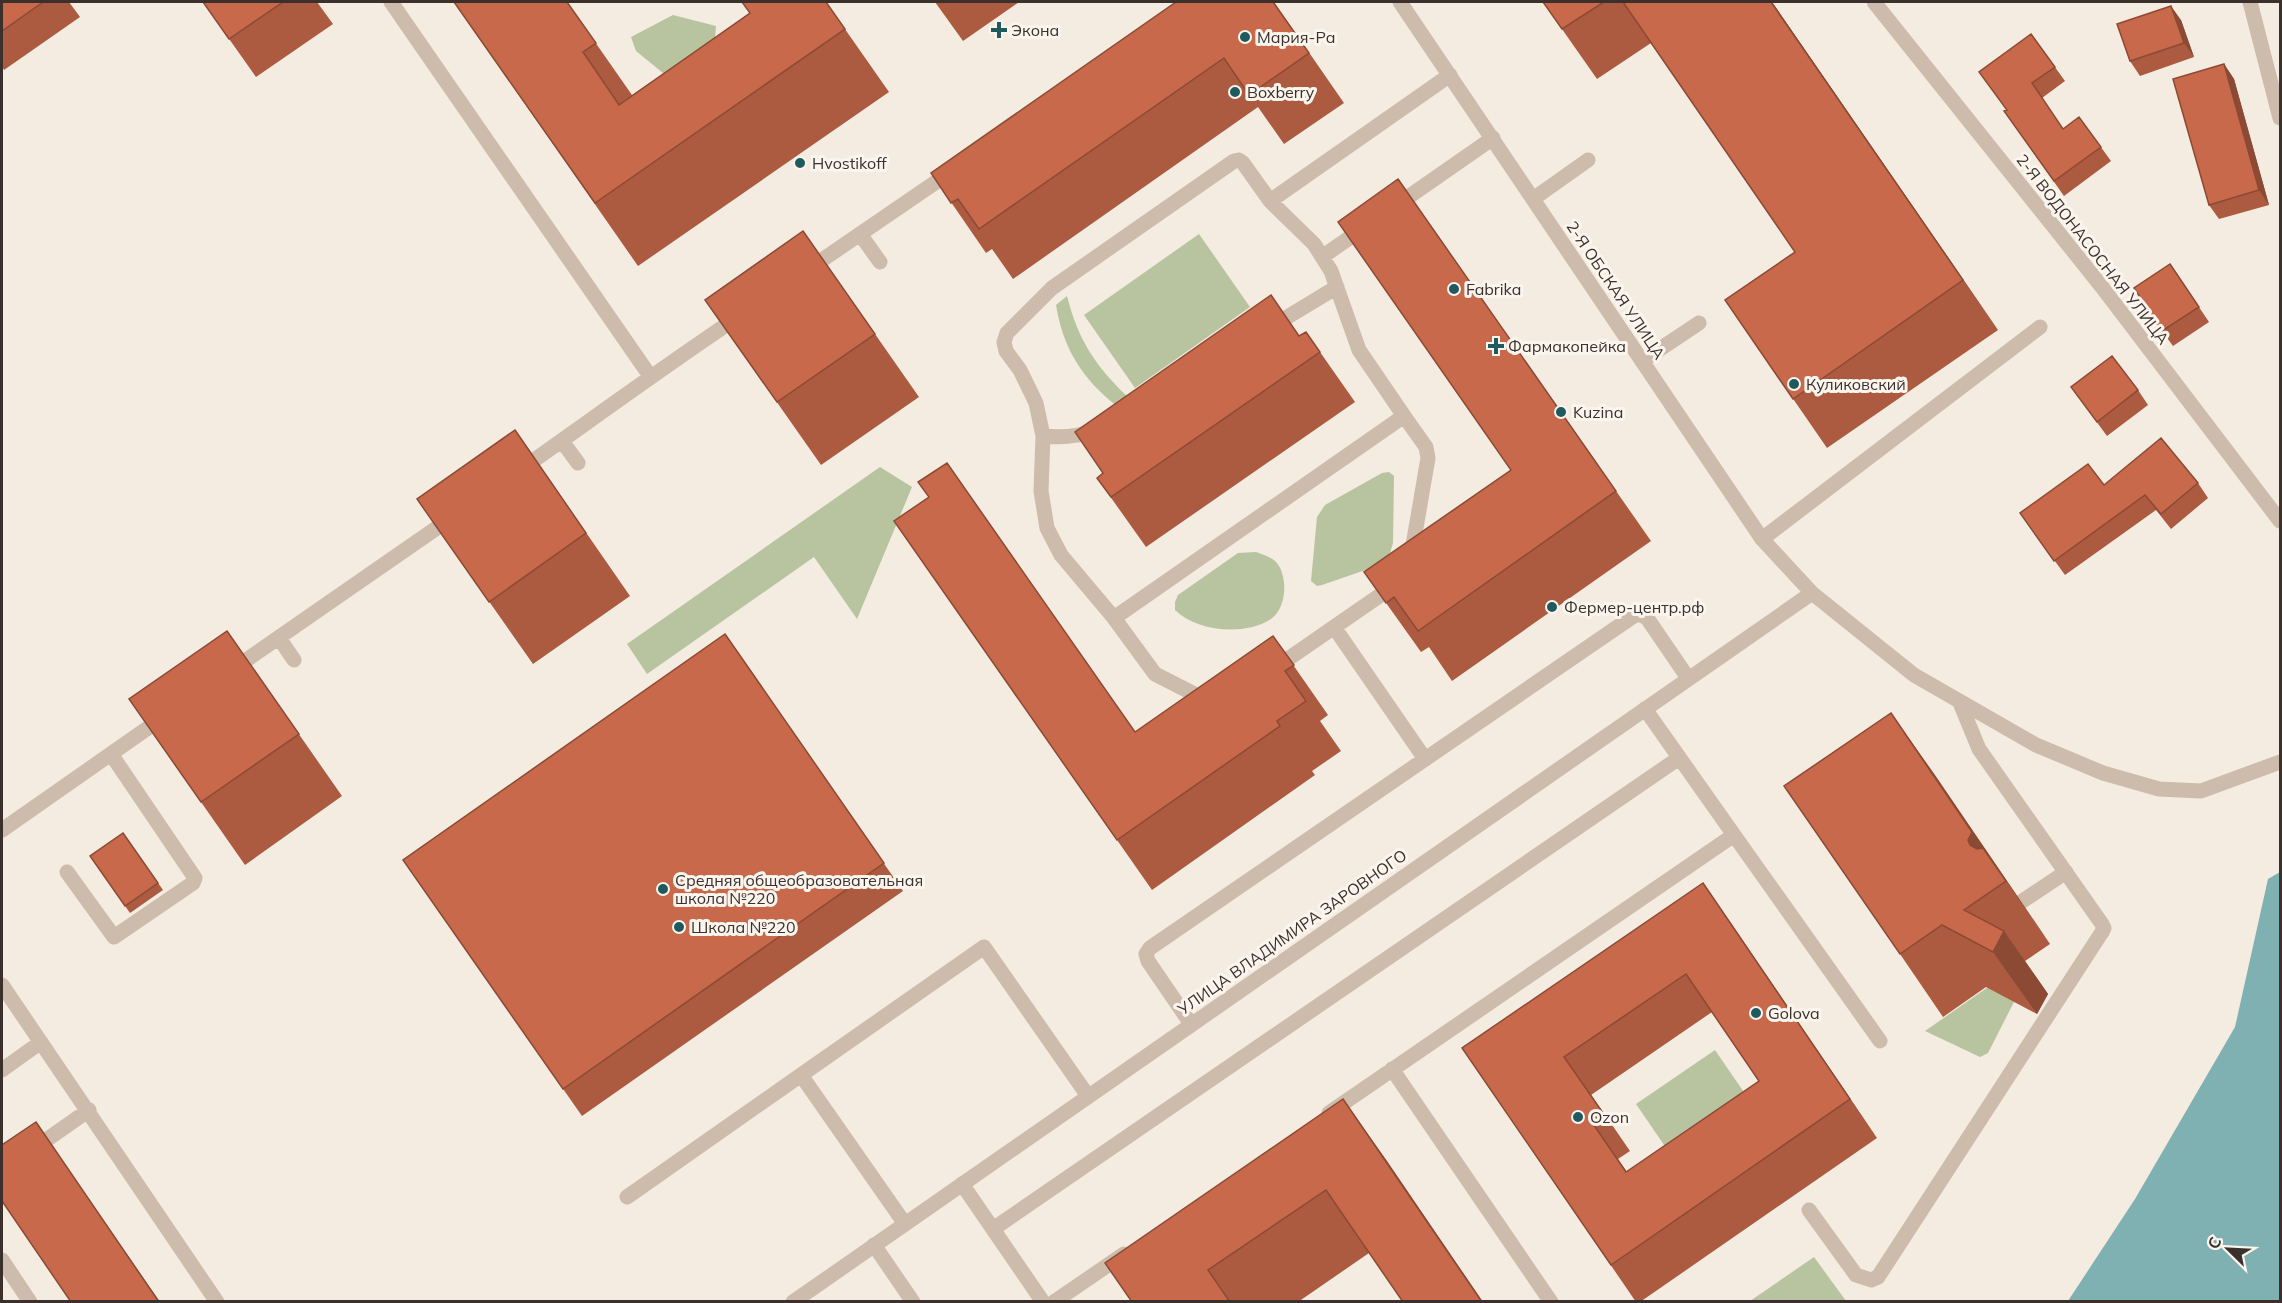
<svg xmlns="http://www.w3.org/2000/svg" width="2282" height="1303" viewBox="0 0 2282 1303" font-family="Mulish,sans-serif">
	<rect width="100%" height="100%" fill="#f4ebe1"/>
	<path fill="#b8c4a0" d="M 673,15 L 716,26 L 713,62 L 674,82 L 636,51 L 631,37 Z
		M 1199,234 L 1250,307 L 1135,388 L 1084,315 Z
		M 1067,296 C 1078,340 1096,367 1129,398 L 1117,406 C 1082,379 1063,348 1056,305 Z
		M 880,467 L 912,487 L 857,619 L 814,557 L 647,674 L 627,644 Z
		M 1389,472 L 1394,476 L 1393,543 L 1390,553 L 1380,565 L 1322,585 L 1317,586 L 1311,581 L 1317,517 L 1325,505 L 1382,473 Z
		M 1256,552 C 1263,555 1272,557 1277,563 C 1288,577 1287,608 1271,619 C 1245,636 1197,632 1175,610 L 1175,602 L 1178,595 L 1238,553 Z
		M 1991,985 L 2016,998 L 1988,1053 L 1980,1057 L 1925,1031 Z
		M 1715,1050 L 1752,1104 L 1673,1158 L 1636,1104 Z
		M 1814,1257 L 1846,1301 L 1750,1301 Z"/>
	<path fill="#7fb0b2" d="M 2280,872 L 2280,1301 L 2068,1301 L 2135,1199 L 2235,1027 L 2268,879 Z"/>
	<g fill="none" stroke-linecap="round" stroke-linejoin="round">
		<path stroke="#cdbbac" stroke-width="15" d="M 391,2 L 650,376
			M 1533,199 L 1588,160
			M 1270,201 L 1314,244 L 1331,271 L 1359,350 L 1404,416 L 1114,618 L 1061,555 L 1047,528 L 1041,491 L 1043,436 L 1036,403 L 1020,370 L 1006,351 L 1004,342 L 1007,333 L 1052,288 L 1234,161 L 1239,160 L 1243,163 L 1270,201 L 1450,75
			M 1394,207 L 1493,138
			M 860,234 L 880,262
			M 1322,257 L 1365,227
			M 806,271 L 952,171
			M 1269,328 L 1337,287
			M 1642,361 L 1699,323
			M 1404,416 L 1426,447 L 1428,458 L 1411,557
			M 1043,436 C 1062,438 1078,437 1096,430
			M 562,441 L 578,463
			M 520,470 C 594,418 666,365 741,315
			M 1762,539 L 2040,327
			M 1114,618 L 1155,674 L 1208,701
			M 1334,627 L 1425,759
			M 279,638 L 294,660
			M 232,670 L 454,516
			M 1272,670 L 1395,585
			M 2,830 L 165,716
			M 1734,835 L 1880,1041
			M 67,872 L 114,937 L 193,883 L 195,878 L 111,754
			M 2,985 L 217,1302
			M 1191,1024 L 1148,961 L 1146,954 L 1150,948 L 1635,615 L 1641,615 L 1647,618 L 1688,678
			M 1392,1069 L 1551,1302
			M 2,1070 L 41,1042
			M 1329,1113 L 1734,835 L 1645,709
			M 2,1171 L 89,1110
			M 962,1184 L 1043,1302
			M 627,1197 L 801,1075
			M 1809,1210 L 1856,1275 L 1871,1280 L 1878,1277 L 2102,932
			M 905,1224 L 801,1075 L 984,947 L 1088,1096
			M 993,1229 L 1679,758
			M 874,1245 L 913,1302
			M 2,1260 L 30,1302
			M 1054,1302 L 1124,1254"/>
		<path stroke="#cdbbac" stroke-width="15" d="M 1400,2 L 1762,539 L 1812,593 L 1914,675 L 2036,745 L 2103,773 L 2159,789 L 2201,791 L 2280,762
			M 1874,2 L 2102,287 L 2280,521
			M 2250,2 L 2280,118
			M 1960,703 L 1979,749 L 2102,924 L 2104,928 L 2102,932
			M 2021,902 L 2066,872
			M 793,1302 L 1812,593"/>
	</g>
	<path fill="#ac5a40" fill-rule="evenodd" d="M 2,2 L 69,2 L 80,17 L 4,70 L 2,66 Z
		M 203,2 L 317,2 L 333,24 L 256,77 Z
		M 454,2 L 567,2 L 632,95 L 750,13 L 826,2 L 889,92 L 638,266 Z
		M 935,2 L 1019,2 L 963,41 Z
		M 1274,2 L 1344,103 L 1284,144 L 1258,107 L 1013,279 L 992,249 L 986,253 L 931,173 Z
		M 1543,2 L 1772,2 L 1998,330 L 1827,448 L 1725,300 L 1795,252 L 1651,43 L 1597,79 Z
		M 2181,20 L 2194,57 L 2140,76 L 2130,61 Z
		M 2031,34 L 2065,81 L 2042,98 L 2063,129 L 2079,117 L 2111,161 L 2064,196 L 2004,111 L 2006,110 Z
		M 2224,64 L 2234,79 L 2269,205 L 2219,219 L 2209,205 Z
		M 1398,179 L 1651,541 L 1452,681 L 1429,647 L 1421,652 L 1364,572 L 1511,470 Z
		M 803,231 L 919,397 L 821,465 L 705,300 Z
		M 2170,264 L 2209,322 L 2173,346 L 2162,331 Z
		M 1306,332 L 1355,402 L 1146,547 L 1097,478 Z
		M 2071,387 L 2138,390 L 2148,405 L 2107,436 Z
		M 515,430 L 630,596 L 533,664 L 417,499 Z
		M 2198,483 L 2208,498 L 2171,529 L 2156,510 L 2065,575 L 2020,513 L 2104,485 Z
		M 894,521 L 1135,732 L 1273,636 L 1328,715 L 1320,721 L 1341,751 L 1312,771 L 1315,775 L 1152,890 Z
		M 227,631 L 342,796 L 245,865 L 129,699 Z
		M 725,634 L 903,891 L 582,1116 L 403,860 Z
		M 1891,713 L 2050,944 L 2025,961 L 2048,994 L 2037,1014 L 1986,987 L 1943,1017 L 1900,954 Z
		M 123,833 L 163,890 L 130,913 L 90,856 Z
		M 1730,922 L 1877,1138 L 1640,1302 L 1636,1302 L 1462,1048 ZM 1712,1012 L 1759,1081 L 1627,1172 L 1618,1159 L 1630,1151 L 1591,1095 Z
		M 1387,1161 L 1369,1253 L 1298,1302 L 1132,1302 L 1105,1263 Z"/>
	<path fill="#8c4a34" d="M 1771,2 L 1772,2 L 1998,330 L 1963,280 Z
		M 2171,6 L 2181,20 L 2194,57 L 2184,43 Z
		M 2224,64 L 2234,79 L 2269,205 L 2259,190 Z
		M 1891,713 L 1935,775 L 2050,944 L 2006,881 L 1970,845 Z
		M 1703,883 L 1730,922 L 1877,1138 L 1850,1099 Z
		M 2004,931 L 2048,994 L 2037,1014 L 1993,952 Z
		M 1564,1057 L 1591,1095 L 1630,1151 L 1603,1113 Z
		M 1343,1099 L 1387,1161 L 1483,1302 L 1482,1302 Z
		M 36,1122 L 70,1172 L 160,1302 L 159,1302 Z"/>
	<path fill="#c8694b" stroke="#8c4a34" stroke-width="1.5" fill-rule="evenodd" d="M 2,2 L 43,2 L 2,31 Z
		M 203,2 L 283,2 L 229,39 Z
		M 454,2 L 567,2 L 596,43 L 583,52 L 619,105 L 750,13 L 742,2 L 826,2 L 845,29 L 595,203 Z
		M 1176,2 L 1273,2 L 1309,53 L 1249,95 L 1224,58 L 979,229 L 958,199 L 951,203 L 931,173 Z
		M 1543,2 L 1604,2 L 1562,29 Z
		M 1623,2 L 1771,2 L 1963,280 L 1793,399 L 1725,300 L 1795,252 Z
		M 2171,6 L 2184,43 L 2130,61 L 2117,24 Z
		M 2031,34 L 2055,67 L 2032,83 L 2063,129 L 2079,117 L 2101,147 L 2054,181 L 2004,111 L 2007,110 L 1979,72 Z
		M 2224,64 L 2259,190 L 2209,205 L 2173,79 Z
		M 1398,179 L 1616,491 L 1418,631 L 1394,597 L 1386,603 L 1364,572 L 1511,470 L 1338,222 Z
		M 803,231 L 875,334 L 777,402 L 705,300 Z
		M 2170,264 L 2199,307 L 2162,331 L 2134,288 Z
		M 1271,295 L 1299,336 L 1306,332 L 1320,352 L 1111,497 L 1097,478 L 1103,473 L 1075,432 Z
		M 2112,356 L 2138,390 L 2097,422 L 2071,387 Z
		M 515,430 L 586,533 L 489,602 L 417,499 Z
		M 2161,438 L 2198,483 L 2161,514 L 2145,495 L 2054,561 L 2020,513 L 2088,464 L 2104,485 Z
		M 947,463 L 1135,732 L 1273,636 L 1294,665 L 1285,671 L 1306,701 L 1277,721 L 1280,726 L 1117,840 L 894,521 L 929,497 L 918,482 Z
		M 227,631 L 299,734 L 201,802 L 129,699 Z
		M 725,634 L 884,863 L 563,1089 L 403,860 Z
		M 1891,713 L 1972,832 L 1968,840 L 1970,845 L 1977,849 L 1983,848 L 2006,881 L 1964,910 L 2004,931 L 1993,952 L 1942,925 L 1900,954 L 1784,786 Z
		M 123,833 L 158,883 L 125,906 L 90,856 Z
		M 1703,883 L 1850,1099 L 1611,1265 L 1462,1048 ZM 1686,974 L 1759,1081 L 1626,1172 L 1591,1121 L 1603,1113 L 1564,1057 Z
		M 1343,1099 L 1482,1302 L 1403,1302 L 1326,1190 L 1208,1270 L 1230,1302 L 1132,1302 L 1105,1263 Z
		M 36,1122 L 159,1302 L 71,1302 L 2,1201 L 2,1145 Z"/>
	<g fill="#1f5a5e" stroke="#fbf5ee" stroke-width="2">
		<path d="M996 21h6v6h6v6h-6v6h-6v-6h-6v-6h6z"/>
		<circle cx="1245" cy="37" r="6"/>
		<circle cx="1235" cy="92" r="6"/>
		<circle cx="800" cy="163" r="6"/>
		<circle cx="1454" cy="289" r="6"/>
		<path d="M1493 337h6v6h6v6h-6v6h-6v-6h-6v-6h6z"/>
		<circle cx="1794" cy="384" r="6"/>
		<circle cx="1561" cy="412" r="6"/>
		<circle cx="1552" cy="607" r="6"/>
		<circle cx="663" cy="889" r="6"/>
		<circle cx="679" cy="927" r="6"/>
		<circle cx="1756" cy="1013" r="6"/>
		<circle cx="1578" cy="1117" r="6"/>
	</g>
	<g text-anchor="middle" stroke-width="6" stroke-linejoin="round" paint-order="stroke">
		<g font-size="16" fill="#3b302b" stroke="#fbf5ee" text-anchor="start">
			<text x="1011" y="36">Экона</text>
			<text x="1257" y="43">Мария-Ра</text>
			<text x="1247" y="98">Boxberry</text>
			<text x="812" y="169">Hvostikoff</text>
			<text x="1466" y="295">Fabrika</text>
			<text x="1508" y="352">Фармакопейка</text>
			<text x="1806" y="390">Куликовский</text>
			<text x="1573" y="418">Kuzina</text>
			<text x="1564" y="613">Фермер-центр.рф</text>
			<text x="675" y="886">Средняя общеобразовательная<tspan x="675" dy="18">школа №220</tspan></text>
			<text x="691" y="933">Школа №220</text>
			<text x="1768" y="1019">Golova</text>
			<text x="1590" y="1123">Ozon</text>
		</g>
		<g font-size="16" fill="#3b302b" stroke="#fbf5ee">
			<text transform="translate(2093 249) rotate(52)" y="6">2-Я ВОДОНАСОСНАЯ УЛИЦА</text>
			<text transform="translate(1616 290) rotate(56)" y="6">2-Я ОБСКАЯ УЛИЦА</text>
			<text transform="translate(1292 932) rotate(-35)" y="6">УЛИЦА ВЛАДИМИРА ЗАРОВНОГО</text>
		</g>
	</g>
	<rect width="2282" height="1303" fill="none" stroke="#3b302b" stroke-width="6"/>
	<g transform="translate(2228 1249) rotate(294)" stroke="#fbf5ee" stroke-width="4.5" paint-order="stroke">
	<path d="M0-4.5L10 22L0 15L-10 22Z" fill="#3b302b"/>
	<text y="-9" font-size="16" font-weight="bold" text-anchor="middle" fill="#3b302b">С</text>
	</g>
</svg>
